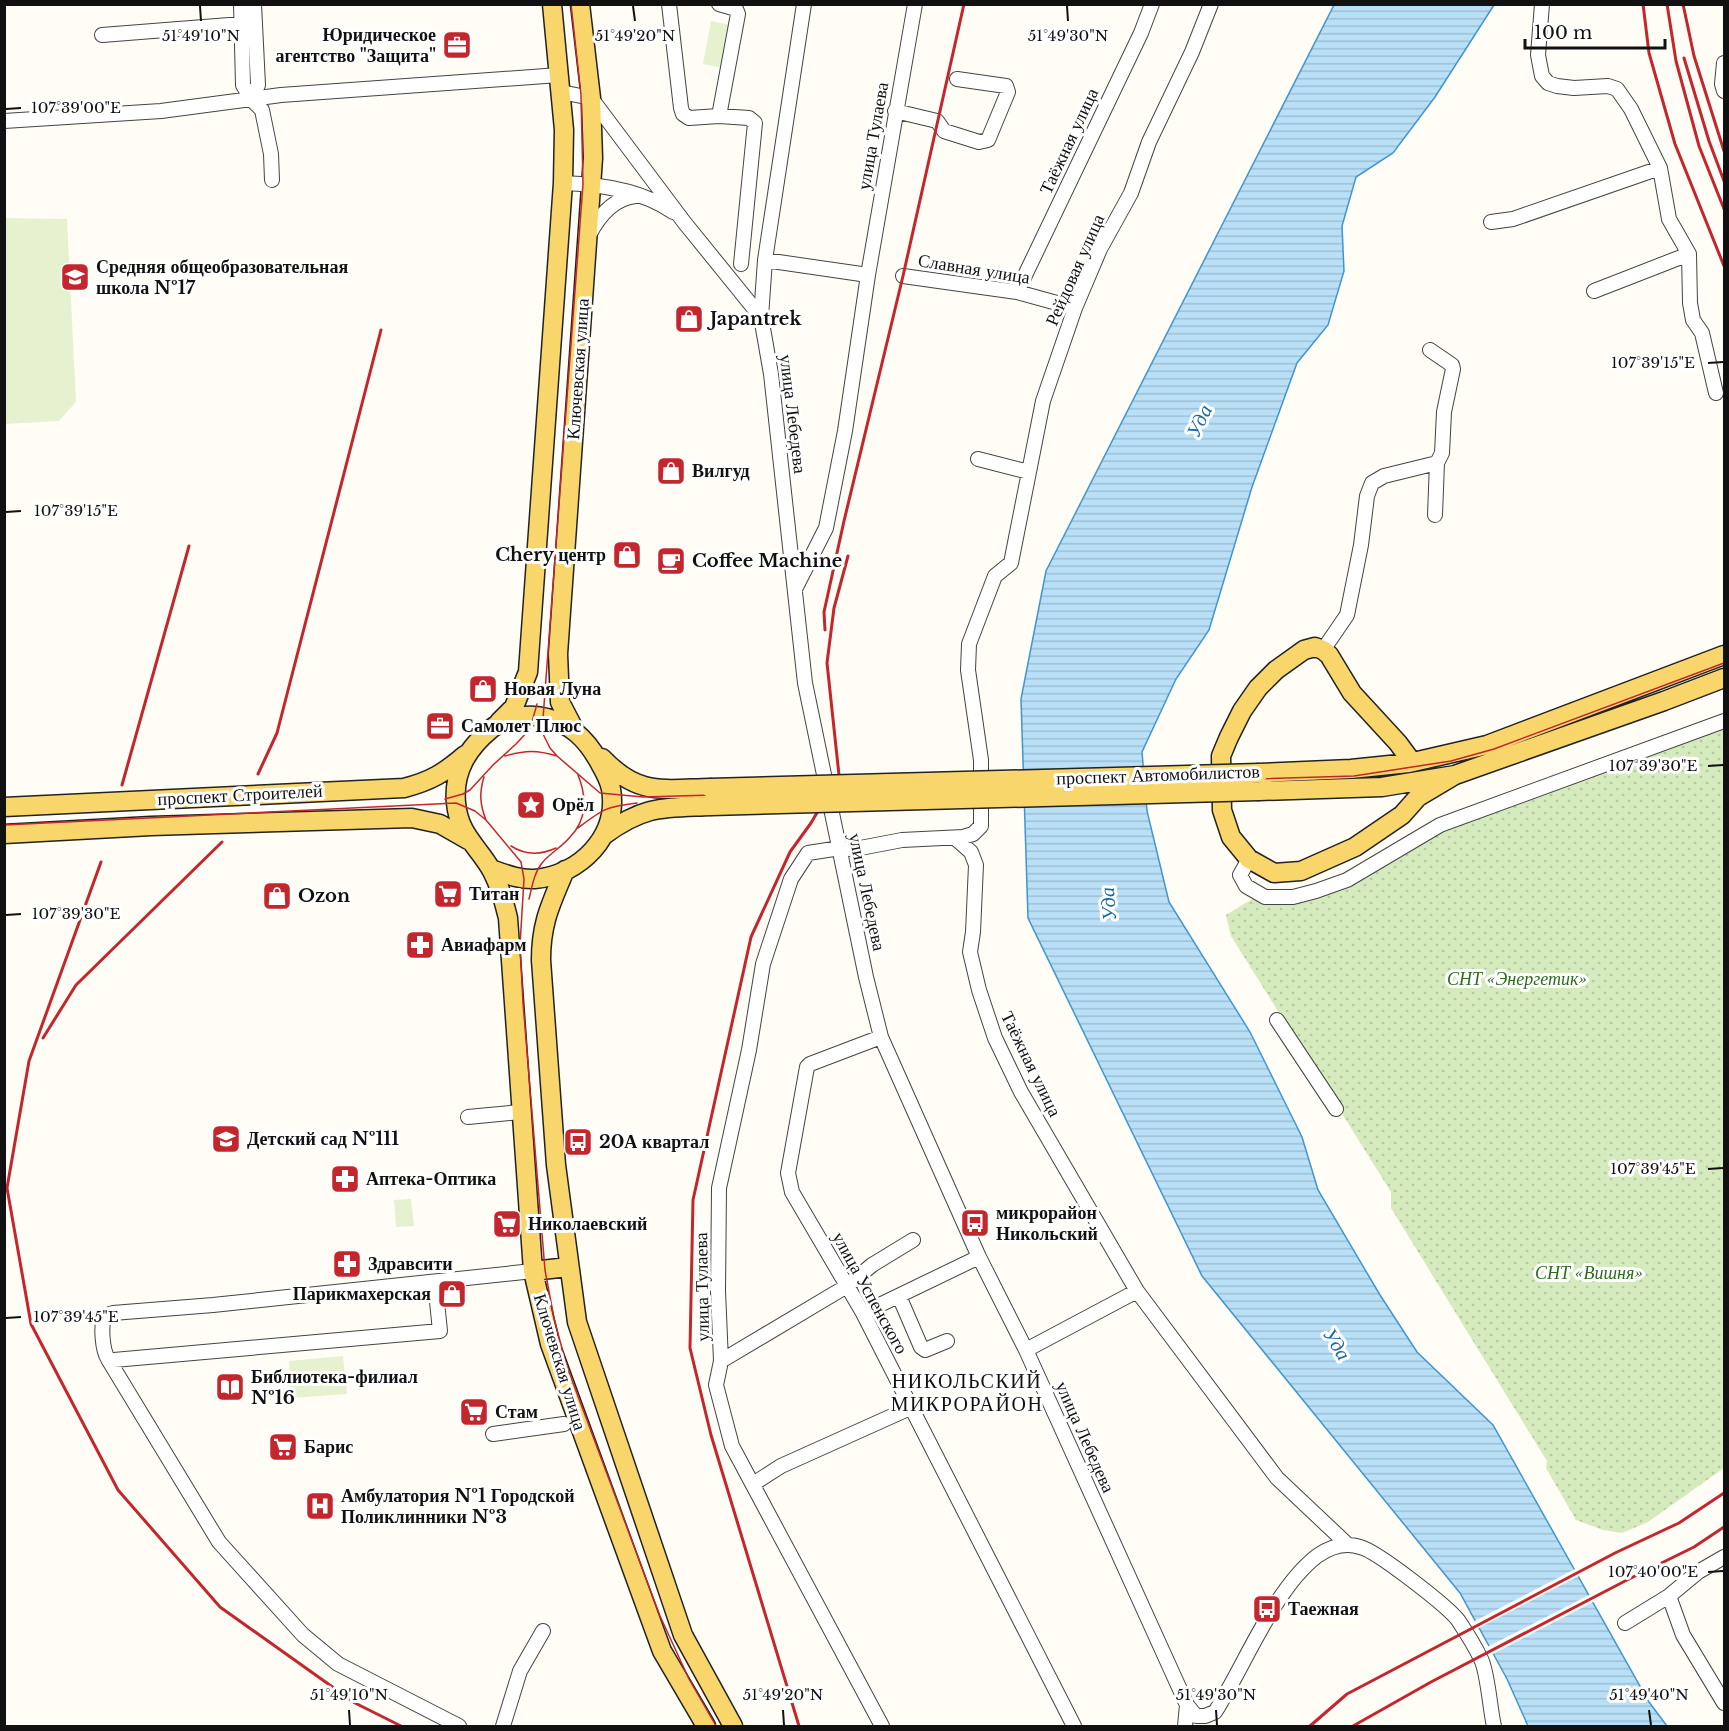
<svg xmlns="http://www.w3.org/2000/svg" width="1729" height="1731" viewBox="0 0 1729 1731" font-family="'Libre Baskerville',serif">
	<defs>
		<pattern id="garden-dots" width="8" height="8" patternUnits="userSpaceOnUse" patternTransform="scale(1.5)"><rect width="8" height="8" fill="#d5ebbd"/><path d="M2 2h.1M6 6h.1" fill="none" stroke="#b6c8a1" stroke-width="1.8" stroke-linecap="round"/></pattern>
		<pattern id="water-rules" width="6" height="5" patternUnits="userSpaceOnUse" patternTransform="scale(1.5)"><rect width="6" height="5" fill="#b9e0f7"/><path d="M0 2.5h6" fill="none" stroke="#9ebfd3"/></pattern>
	</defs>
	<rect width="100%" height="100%" fill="#fffdf5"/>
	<path fill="url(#garden-dots)" d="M 1724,728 L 1724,1468 L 1648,1522 L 1622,1533 L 1603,1530 L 1576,1520 L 1546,1468 L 1547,1461 L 1391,1208 L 1391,1192 L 1231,936 L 1226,915 L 1252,899 L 1268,904 L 1291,905 L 1330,894 L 1350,885 L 1444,830 Z"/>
	<path fill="#e6f2cf" d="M 711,21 L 730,25 L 723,68 L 703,64 Z
		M 5,218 L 67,219 L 76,402 L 59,421 L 5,424 Z
		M 411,1199 L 414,1226 L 396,1227 L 394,1200 Z
		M 343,1356 L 347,1394 L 291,1398 L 289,1361 Z"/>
	<path fill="url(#water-rules)" stroke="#3f96cf" stroke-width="1.5" d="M 1334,5 L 1494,5 L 1435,97 L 1393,153 L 1356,177 L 1342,226 L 1344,271 L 1328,325 L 1297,363 L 1252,487 L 1209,630 L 1176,679 L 1142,752 L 1147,811 L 1169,902 L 1250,1032 L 1302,1137 L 1318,1190 L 1380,1295 L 1417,1352 L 1493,1425 L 1649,1702 L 1667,1726 L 1528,1726 L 1507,1679 L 1460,1593 L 1202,1276 L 1028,918 L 1021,699 L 1046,571 Z"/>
	<path fill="#fffdf5" d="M 1577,1568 L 1581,1575 L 1477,1629 L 1473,1622 Z
		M 1591,1594 L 1595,1601 L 1491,1655 L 1487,1647 Z"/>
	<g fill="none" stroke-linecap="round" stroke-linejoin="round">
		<g stroke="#444" stroke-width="16">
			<path id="minor" d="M 241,4 L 243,85 L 251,99 L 262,110 L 271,154 L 272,180
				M 669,4 L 681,108 L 683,114 L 689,118 L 719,116 L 738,14 L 736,9 L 719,4
				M 804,4 L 765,260 L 761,317 L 771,374 L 805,683 L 866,977 L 881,1037 L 979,1257 L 1026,1350 L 1187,1705 L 1185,1726
				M 1542,4 L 1538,55 L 1542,76 L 1548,83 L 1557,86 L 1574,88 L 1608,86 L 1617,89 L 1631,109 L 1660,168 L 1669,219 L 1689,254 L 1690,303 L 1693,320 L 1702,333 L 1716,393
				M 102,35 L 242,24
				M 1724,63 L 1722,84 L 1724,91
				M 561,92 L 591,98 L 684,222 L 761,317
				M 251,99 L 258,85 L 254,4
				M 895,111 L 937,121 L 944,131 L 979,142 L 988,140 L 1008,92 L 1006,86 L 957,79
				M 719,116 L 749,118 L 755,123 L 741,264
				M 4,121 L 161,111 L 281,95 L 559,75
				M 563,183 C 599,184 643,191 673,212
				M 1491,222 L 1513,219 L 1660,168
				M 589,235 C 599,216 613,198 636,196
				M 765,260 L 868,275
				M 903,276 L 1017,292 L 1075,308
				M 1594,291 L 1689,254
				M 1017,292 L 1141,33 L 1152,4
				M 978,459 L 1029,472
				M 1435,515 L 1437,463
				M 796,587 L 826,528 L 845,431 L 868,275 L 915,4
				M 1323,650 L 1347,615 L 1361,545 L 1367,496 L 1372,483 L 1384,476 L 1437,463 L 1442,453 L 1444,412 L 1453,369 L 1452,365 L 1430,350
				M 955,838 L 971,852 L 976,865 L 973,932 L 970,952 L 979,990 L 995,1038 L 1021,1092 L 1137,1291 L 1026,1350
				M 1249,859 L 1240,875 L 1246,886 L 1265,897 L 1293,897 L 1316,891 L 1347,880 L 1440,825 L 1724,721
				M 1277,1020 L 1336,1109
				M 881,1037 L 810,1064 L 807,1067 L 788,1173 L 792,1192 L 863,1313 L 1074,1726
				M 468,1117 L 520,1112
				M 435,1282 L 440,1331 L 114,1360 L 108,1359 C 102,1349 101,1327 104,1316 L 113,1313 L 213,1305 L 533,1271
				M 1137,1291 L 1277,1478 L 1348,1545
				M 899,1296 L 921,1347 L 925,1350 L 947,1341
				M 863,1313 L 979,1257
				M 108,1359 L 219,1542 L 303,1635 L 338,1664 L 459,1726
				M 721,1361 L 847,1286 L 872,1265 L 913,1240
				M 493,1434 L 564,1424
				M 753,1484 L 781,1466 L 910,1408
				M 1669,1596 L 1683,1635 L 1724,1703
				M 1625,1623 L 1669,1596 L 1698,1572 L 1724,1557
				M 1187,1705 L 1196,1716 L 1205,1716 L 1215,1712 C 1245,1665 1274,1589 1317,1556 C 1330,1547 1344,1542 1360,1547 C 1377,1551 1447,1606 1458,1620 C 1466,1632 1475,1646 1481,1659 C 1488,1673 1490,1710 1494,1726
				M 503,1726 L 520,1671 L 543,1631
				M 882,1726 L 732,1446 L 716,1385 L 721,1361 L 718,1291 L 719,1188 L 749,1050 L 763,964 L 791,879 L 808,853 L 840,848 L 855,849 L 902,840 L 963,837 L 973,834 L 981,826 L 981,760 L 968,670 L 969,644 L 995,576 L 1011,563 L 1043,401 L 1075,308 L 1100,249 L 1131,193 L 1149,142 L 1192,52 L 1211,4"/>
		</g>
		<g stroke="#222" stroke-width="21">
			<path id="major" d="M 499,722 L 514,707 L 528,672 L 563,183 L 564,130 L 552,4
				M 574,729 L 560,702 L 558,654 L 593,158 L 591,98 L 580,4
				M 602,758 C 638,796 662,789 710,788
				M 1412,762 L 1398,743 L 1352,693 L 1329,655 L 1323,650 L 1315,647 L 1304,650 L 1276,670 L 1258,688 L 1242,711 L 1229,737 L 1221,756 L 1222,810 L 1231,837 L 1249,859 L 1274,873 L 1301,871 L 1355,847 L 1402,815 L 1418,797 L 1455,775
				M 1259,773 L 1351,769 L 1409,763 L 1487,745 L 1724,655
				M 1259,791 L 1382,787 L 1455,775 L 1664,701 L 1724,678
				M 4,807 L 404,788 C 431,781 444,773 465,755
				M 4,834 L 151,826 L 412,818 L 440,824 L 468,840
				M 604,835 C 645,805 663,808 711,806
				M 491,869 C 505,874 520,880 535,879 C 580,875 619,836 611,789 C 609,778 603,769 598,760 C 586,739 571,724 547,718 C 530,713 505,717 491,729 C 468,748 453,771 456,803 C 459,835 478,846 492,871 C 500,886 504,901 508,918 L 533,1271 L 550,1344 L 662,1651 L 706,1726
				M 565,870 C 551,904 541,922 541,960 L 556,1165 L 577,1322 L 683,1635 L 733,1726
				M 533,1271 L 568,1267"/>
		</g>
		<use href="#minor" stroke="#fff" stroke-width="14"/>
		<use href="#major" stroke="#f9d66b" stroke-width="18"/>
		<path stroke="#c4262e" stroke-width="1.5" d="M 571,4 L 581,95 L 583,184 L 542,732 L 550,748 L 557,756 L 600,793 L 643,797 L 1354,776 L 1451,761 L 1494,749 L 1724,663
			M 505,756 C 526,750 537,750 557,756
			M 484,777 C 479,793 480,805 486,820
			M 445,799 L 463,794 L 470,790 L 493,765 L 516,744 L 530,729 L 537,704
			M 4,825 L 456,803 L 475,811 L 486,820 L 521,862 L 524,879 L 520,945 L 523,1003 L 545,1270 L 554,1318 L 566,1364 L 660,1616 L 689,1679 L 716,1726
			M 578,828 C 603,809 605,807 637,803
			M 511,846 C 525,855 541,855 556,848
			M 529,899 C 532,887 534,873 542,863 C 550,853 562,847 570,837 C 587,820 587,797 578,775"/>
		<path stroke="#c4262e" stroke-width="3" d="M 1643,4 L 1649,53 L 1675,144 L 1724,266
			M 1667,4 L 1676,61 L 1699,146 L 1724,209
			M 1683,4 L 1694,56 L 1724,151
			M 1684,58 L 1709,141 L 1724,181
			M 825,630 L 824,612 L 844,521 L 903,276 L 964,4
			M 258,774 L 277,733 L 381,330
			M 122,785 L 189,546
			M 101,862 L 29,1061 L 7,1188 L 31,1324 L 118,1490 L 220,1607 L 355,1703 L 401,1726
			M 43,1038 L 76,985 L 222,842
			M 799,1726 L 711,1435 L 690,1348 L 693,1200 L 751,937 L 790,852 L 811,823 L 839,775 L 827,663 L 834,608 L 848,556
			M 1310,1726 L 1347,1694 L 1615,1553 L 1679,1523 L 1724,1493
			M 1353,1726 L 1431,1682 L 1627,1580 L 1694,1547 L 1724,1527"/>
		<g stroke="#222" stroke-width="21" stroke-linecap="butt">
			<path id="major-bridge" d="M 710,788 L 1259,773
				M 711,806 L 1259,791"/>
		</g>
		<use href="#major-bridge" stroke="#f9d66b" stroke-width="18"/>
	</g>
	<path fill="none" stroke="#111" stroke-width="2" d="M 200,6 L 201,21M 633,6 L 635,21M 1067,6 L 1068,21M 6,109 L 21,108M 1708,363 L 1723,362M 6,512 L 21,511M 1708,766 L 1723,765M 6,915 L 21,914M 1708,1169 L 1723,1168M 6,1318 L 21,1317M 1708,1572 L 1723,1571M 349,1710 L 350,1725M 783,1710 L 784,1725M 1216,1710 L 1217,1725M 1649,1710 L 1651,1725"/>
	<defs>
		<g id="office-square" transform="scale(1.5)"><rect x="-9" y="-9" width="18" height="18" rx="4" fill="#c4262e" stroke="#fff"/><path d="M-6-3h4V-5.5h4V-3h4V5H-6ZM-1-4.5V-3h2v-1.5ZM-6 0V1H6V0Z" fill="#fff"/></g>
		<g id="school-square" transform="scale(1.5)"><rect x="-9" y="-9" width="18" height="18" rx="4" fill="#c4262e" stroke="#fff"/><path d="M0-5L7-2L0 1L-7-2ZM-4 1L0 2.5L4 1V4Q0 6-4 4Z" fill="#fff"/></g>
		<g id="shop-square" transform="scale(1.5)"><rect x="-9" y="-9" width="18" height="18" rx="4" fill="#c4262e" stroke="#fff"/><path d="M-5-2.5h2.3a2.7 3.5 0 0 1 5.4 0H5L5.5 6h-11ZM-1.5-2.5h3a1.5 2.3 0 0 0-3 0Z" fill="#fff"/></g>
		<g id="cafe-square" transform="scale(1.5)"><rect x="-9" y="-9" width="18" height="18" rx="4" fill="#c4262e" stroke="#fff"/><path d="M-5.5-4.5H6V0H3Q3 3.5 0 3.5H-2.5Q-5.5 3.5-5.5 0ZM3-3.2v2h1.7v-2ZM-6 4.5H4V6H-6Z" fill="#fff"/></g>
		<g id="sight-square" transform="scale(1.5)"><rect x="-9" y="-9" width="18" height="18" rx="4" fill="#c4262e" stroke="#fff"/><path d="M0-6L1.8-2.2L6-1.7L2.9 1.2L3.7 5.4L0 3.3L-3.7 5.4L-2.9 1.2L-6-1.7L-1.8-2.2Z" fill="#fff"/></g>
		<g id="supermarket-square" transform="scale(1.5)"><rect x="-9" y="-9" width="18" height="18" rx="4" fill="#c4262e" stroke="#fff"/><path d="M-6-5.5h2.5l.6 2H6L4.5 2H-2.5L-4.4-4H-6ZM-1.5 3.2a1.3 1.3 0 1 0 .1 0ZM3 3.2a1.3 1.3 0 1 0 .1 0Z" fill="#fff"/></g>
		<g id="pharmacy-square" transform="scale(1.5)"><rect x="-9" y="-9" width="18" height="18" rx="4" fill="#c4262e" stroke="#fff"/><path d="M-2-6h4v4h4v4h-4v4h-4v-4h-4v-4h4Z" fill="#fff"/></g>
		<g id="bus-square" transform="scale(1.5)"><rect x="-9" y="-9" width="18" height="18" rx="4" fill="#c4262e" stroke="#fff"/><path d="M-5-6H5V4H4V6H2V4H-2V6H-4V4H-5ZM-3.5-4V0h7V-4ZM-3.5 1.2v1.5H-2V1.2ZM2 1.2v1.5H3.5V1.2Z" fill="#fff"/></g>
		<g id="library-square" transform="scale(1.5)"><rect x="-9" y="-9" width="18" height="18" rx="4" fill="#c4262e" stroke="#fff"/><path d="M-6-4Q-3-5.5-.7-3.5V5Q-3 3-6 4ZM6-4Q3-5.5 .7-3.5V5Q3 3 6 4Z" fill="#fff"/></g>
		<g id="hospital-square" transform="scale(1.5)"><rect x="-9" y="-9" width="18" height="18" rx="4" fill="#c4262e" stroke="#fff"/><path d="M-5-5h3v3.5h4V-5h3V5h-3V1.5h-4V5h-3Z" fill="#fff"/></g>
	</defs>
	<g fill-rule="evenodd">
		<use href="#office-square" x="457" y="45"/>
		<use href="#school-square" x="75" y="277"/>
		<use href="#shop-square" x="689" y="319"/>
		<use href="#shop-square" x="671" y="471"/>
		<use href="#shop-square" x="627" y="555"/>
		<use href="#cafe-square" x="671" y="561"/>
		<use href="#shop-square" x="483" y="689"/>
		<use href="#office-square" x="440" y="726"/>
		<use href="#sight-square" x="531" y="805"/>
		<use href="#supermarket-square" x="448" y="894"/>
		<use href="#shop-square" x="277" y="896"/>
		<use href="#pharmacy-square" x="420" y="945"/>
		<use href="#school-square" x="226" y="1139"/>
		<use href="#bus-square" x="578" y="1142"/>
		<use href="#pharmacy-square" x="345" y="1179"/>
		<use href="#bus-square" x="975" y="1223"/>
		<use href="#supermarket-square" x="507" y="1224"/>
		<use href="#pharmacy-square" x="347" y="1264"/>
		<use href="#shop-square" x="452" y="1294"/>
		<use href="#library-square" x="230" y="1387"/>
		<use href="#supermarket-square" x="474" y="1412"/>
		<use href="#supermarket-square" x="283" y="1447"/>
		<use href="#hospital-square" x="320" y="1506"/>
		<use href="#bus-square" x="1267" y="1609"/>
	</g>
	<g text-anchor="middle" stroke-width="6" stroke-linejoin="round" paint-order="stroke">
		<g font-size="18" font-weight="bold" fill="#111" stroke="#fff" text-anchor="start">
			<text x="436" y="41" text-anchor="end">Юридическое<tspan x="436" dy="21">агентство "Защита"</tspan></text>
			<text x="96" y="273">Средняя общеобразовательная<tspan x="96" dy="21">школа №17</tspan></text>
			<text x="710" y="325">Japantrek</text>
			<text x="692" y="477">Вилгуд</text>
			<text x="606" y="561" text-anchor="end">Chery центр</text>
			<text x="692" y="567">Coffee Machine</text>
			<text x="504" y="695">Новая Луна</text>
			<text x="461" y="732">Самолет Плюс</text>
			<text x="552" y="811">Орёл</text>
			<text x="469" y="900">Титан</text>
			<text x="298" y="902">Ozon</text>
			<text x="441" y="951">Авиафарм</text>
			<text x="247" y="1145">Детский сад №111</text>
			<text x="599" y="1148">20А квартал</text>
			<text x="366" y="1185">Аптека-Оптика</text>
			<text x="996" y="1219">микрорайон<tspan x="996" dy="21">Никольский</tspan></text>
			<text x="528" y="1230">Николаевский</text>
			<text x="368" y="1270">Здравсити</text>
			<text x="431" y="1300" text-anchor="end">Парикмахерская</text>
			<text x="251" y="1383">Библиотека-филиал<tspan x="251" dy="21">№16</tspan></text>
			<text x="495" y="1418">Стам</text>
			<text x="304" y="1453">Барис</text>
			<text x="341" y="1502">Амбулатория №1 Городской<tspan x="341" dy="21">Поликлинники №3</tspan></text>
			<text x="1288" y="1615">Таежная</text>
		</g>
		<g font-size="18" fill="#111" stroke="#fff">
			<text transform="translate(873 136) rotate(-80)" y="6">улица Тулаева</text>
			<text transform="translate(1069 141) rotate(-65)" y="6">Таёжная улица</text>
			<text transform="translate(974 269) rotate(9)" y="6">Славная улица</text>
			<text transform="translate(1075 270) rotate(-66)" y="6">Рейдовая улица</text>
			<text transform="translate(578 369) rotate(-86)" y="6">Ключевская улица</text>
			<text transform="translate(793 414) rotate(83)" y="6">улица Лебедева</text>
			<text transform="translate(1158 775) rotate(-2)" y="6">проспект Автомобилистов</text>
			<text transform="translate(240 795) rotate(-3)" y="6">проспект Строителей</text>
			<text transform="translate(867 892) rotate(78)" y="6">улица Лебедева</text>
			<text transform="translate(1031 1064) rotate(64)" y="6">Таёжная улица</text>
			<text transform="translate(702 1287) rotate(-91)" y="6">улица Тулаева</text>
			<text transform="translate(870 1293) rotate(61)" y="6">улица Успенского</text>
			<text transform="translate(560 1362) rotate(73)" y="6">Ключевская улица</text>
			<text transform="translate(1085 1437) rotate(66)" y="6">улица Лебедева</text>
		</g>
		<g font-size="18" font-style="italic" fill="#2f6b1f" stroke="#fff">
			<text x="1517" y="985">СНТ «Энергетик»</text>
			<text x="1589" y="1279">СНТ «Вишня»</text>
		</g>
		<g font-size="20" font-style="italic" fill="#1768a6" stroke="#fff">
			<text transform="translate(1199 421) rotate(-64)" y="7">Уда</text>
			<text transform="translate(1108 904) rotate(-94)" y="7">Уда</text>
			<text transform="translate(1337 1344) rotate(58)" y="7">Уда</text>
		</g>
		<g font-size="20" letter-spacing="1.5" fill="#111" stroke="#fff">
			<text x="967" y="1388">НИКОЛЬСКИЙ<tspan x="967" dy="23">МИКРОРАЙОН</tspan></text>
		</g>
	</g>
	<g font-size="15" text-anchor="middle" fill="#111" stroke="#fff" stroke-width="6" stroke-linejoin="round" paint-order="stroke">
		<text x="201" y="41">51°49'10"N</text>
		<text x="635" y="41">51°49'20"N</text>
		<text x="1068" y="41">51°49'30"N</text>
		<text x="76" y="113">107°39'00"E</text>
		<text x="1653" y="368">107°39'15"E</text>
		<text x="76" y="516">107°39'15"E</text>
		<text x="1653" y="771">107°39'30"E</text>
		<text x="76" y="919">107°39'30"E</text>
		<text x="1653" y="1174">107°39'45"E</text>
		<text x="76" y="1322">107°39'45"E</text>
		<text x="1653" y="1577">107°40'00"E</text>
		<text x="349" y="1700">51°49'10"N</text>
		<text x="783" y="1700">51°49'20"N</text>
		<text x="1216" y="1700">51°49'30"N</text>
		<text x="1649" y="1700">51°49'40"N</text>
	</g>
	<rect width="1729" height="1731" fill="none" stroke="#111111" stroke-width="12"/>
	<path d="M1525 39v9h140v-9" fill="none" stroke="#111111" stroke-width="3"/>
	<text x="1534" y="39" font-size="18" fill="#111111" stroke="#ffffff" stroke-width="4.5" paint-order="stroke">100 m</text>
</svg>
